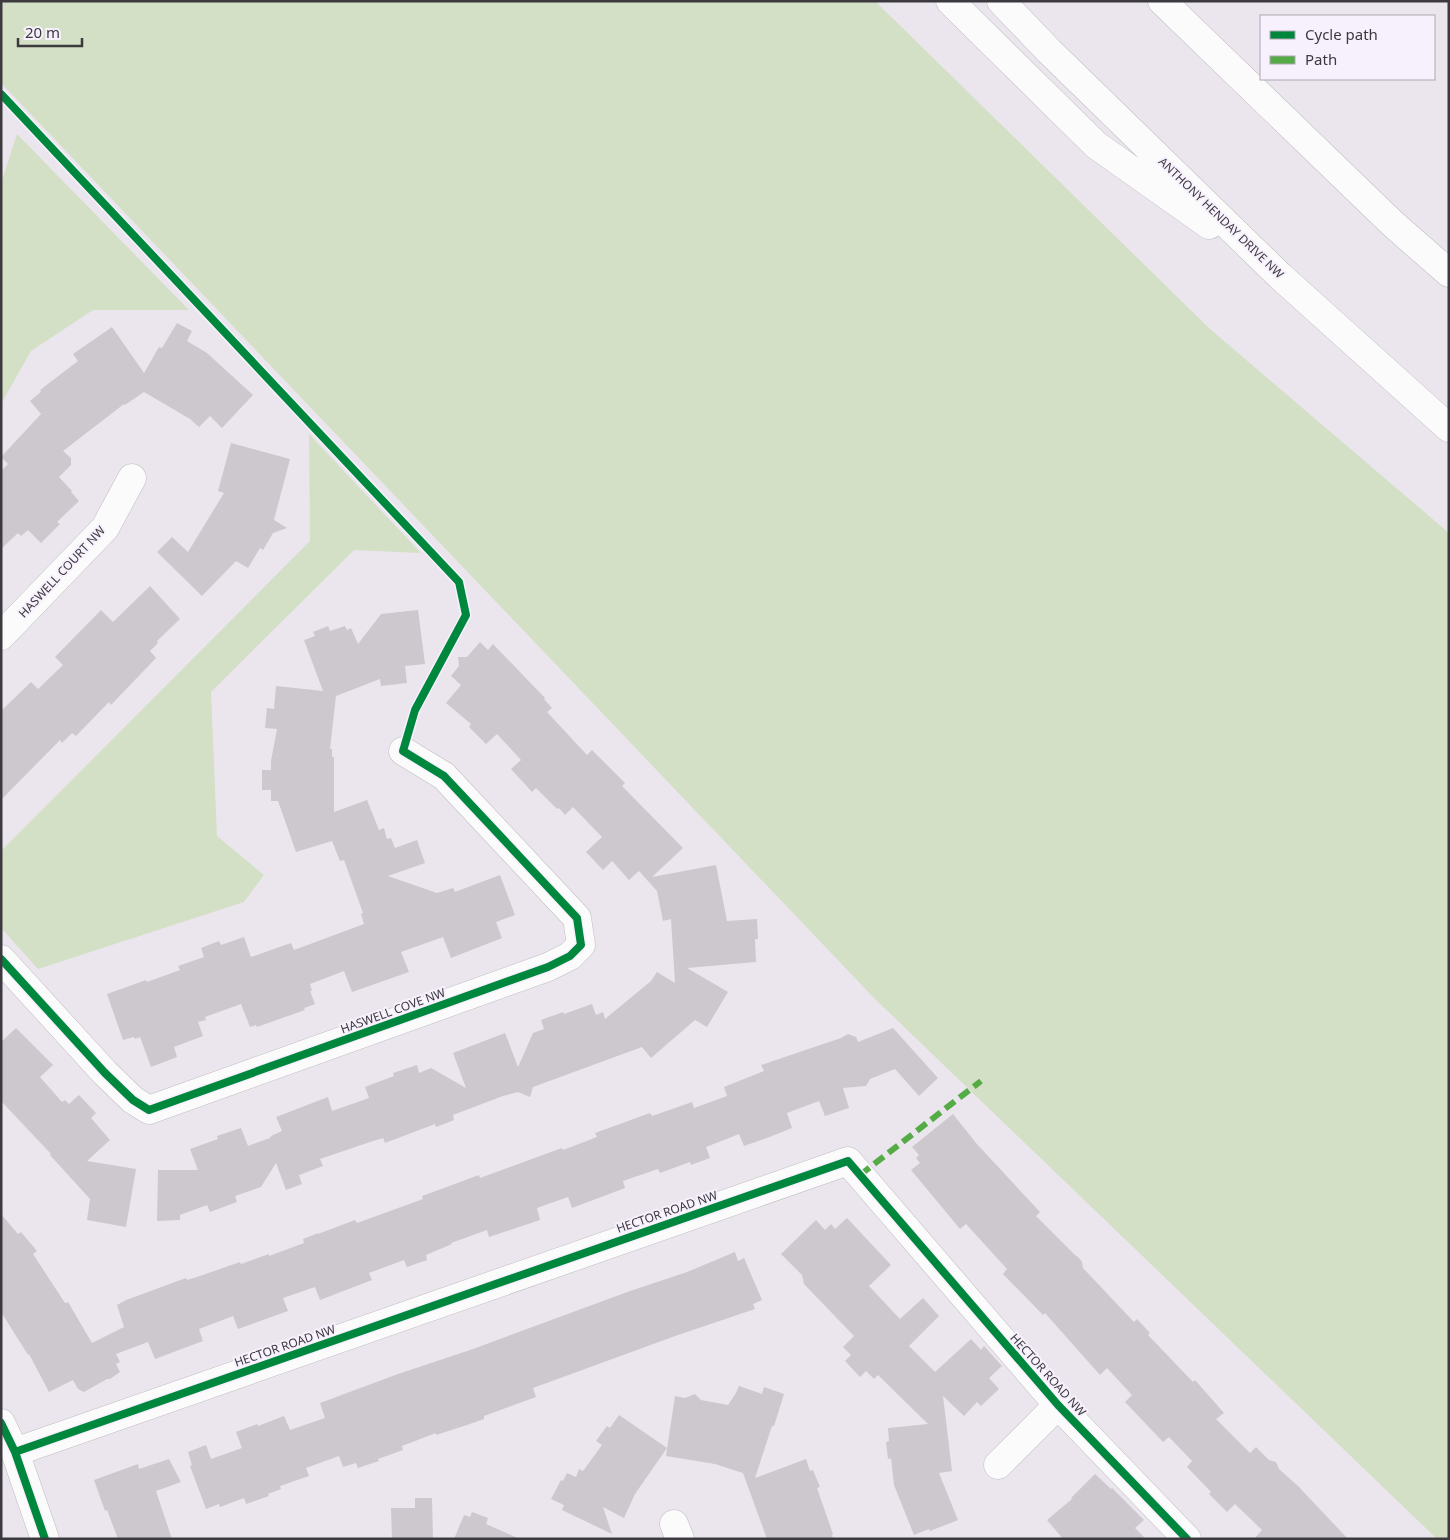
<svg xmlns="http://www.w3.org/2000/svg" width="1450" height="1540" viewBox="0 0 1450 1540" font-family="'Noto Sans',sans-serif">
	<rect width="100%" height="100%" fill="#ebe6ee"/>
	<path fill="#d3e0c6" d="M 1,1 L 875,1 L 1210,329 L 1449,533 L 1449,1539 L 1437,1539 L 875,999 L 1,83 Z
		M 17,134 L 189,310 L 93,310 L 31,351 L 1,404 L 1,183 Z
		M 309,434 L 421,553 L 354,550 L 211,692 L 217,836 L 264,875 L 244,902 L 38,969 L 1,928 L 1,851 L 310,541 Z"/>
	<path fill="#ccc8ce" d="M 177,323 L 192,331 L 187,341 L 207,353 L 253,395 L 222,428 L 210,416 L 199,427 L 190,419 L 144,392 L 125,405 L 124,404 L 63,451 L 71,458 L 71,465 L 59,477 L 72,491 L 71,492 L 79,501 L 57,522 L 60,524 L 41,543 L 28,530 L 21,536 L 18,533 L 1,549 L 1,471 L 8,464 L 1,457 L 41,414 L 30,401 L 41,392 L 40,390 L 78,361 L 73,354 L 112,327 L 144,373 L 159,347 L 162,348 Z
		M 231,443 L 290,459 L 274,520 L 287,528 L 273,533 L 263,550 L 260,548 L 248,568 L 236,561 L 202,596 L 157,552 L 172,537 L 188,552 L 224,493 L 218,491 Z
		M 150,586 L 180,619 L 157,641 L 158,643 L 150,651 L 156,658 L 111,705 L 109,702 L 76,736 L 72,733 L 62,743 L 60,740 L 1,800 L 1,711 L 31,682 L 38,689 L 63,665 L 55,657 L 101,610 L 113,622 Z
		M 418,610 L 425,664 L 405,666 L 407,683 L 381,686 L 380,679 L 336,696 L 330,749 L 332,749 L 332,757 L 334,757 L 334,812 L 367,800 L 379,830 L 384,828 L 387,839 L 391,838 L 395,848 L 417,840 L 425,863 L 388,876 L 437,893 L 453,888 L 455,892 L 500,875 L 515,915 L 496,922 L 502,938 L 451,958 L 443,937 L 401,952 L 409,972 L 352,992 L 344,971 L 310,984 L 312,991 L 310,991 L 315,1004 L 304,1008 L 305,1010 L 257,1027 L 256,1025 L 250,1027 L 241,1004 L 205,1017 L 206,1020 L 198,1022 L 203,1036 L 174,1047 L 177,1057 L 151,1067 L 140,1037 L 135,1039 L 134,1037 L 123,1040 L 107,994 L 146,980 L 147,982 L 180,970 L 178,966 L 204,957 L 201,948 L 219,941 L 221,945 L 244,937 L 251,957 L 291,943 L 294,950 L 364,924 L 361,914 L 363,913 L 344,860 L 340,861 L 332,841 L 296,852 L 278,801 L 271,801 L 271,790 L 262,790 L 262,770 L 271,770 L 271,761 L 277,729 L 265,728 L 267,708 L 274,709 L 276,686 L 323,691 L 304,640 L 315,636 L 313,632 L 328,626 L 330,631 L 345,626 L 347,630 L 351,628 L 358,644 L 381,614 Z
		M 480,642 L 488,650 L 493,644 L 545,698 L 544,699 L 552,708 L 547,712 L 587,755 L 592,750 L 625,783 L 622,786 L 683,848 L 652,877 L 716,865 L 727,921 L 757,919 L 758,939 L 755,939 L 756,962 L 687,968 L 728,992 L 707,1027 L 695,1020 L 651,1058 L 642,1047 L 533,1087 L 530,1097 L 518,1092 L 503,1096 L 453,1115 L 454,1120 L 436,1127 L 435,1124 L 385,1143 L 383,1138 L 370,1142 L 320,1159 L 323,1166 L 299,1175 L 302,1184 L 286,1190 L 276,1163 L 261,1187 L 235,1196 L 237,1202 L 210,1212 L 207,1205 L 180,1215 L 180,1220 L 157,1221 L 158,1170 L 198,1170 L 190,1149 L 218,1139 L 217,1136 L 241,1128 L 248,1146 L 270,1138 L 271,1136 L 282,1131 L 276,1117 L 328,1097 L 332,1111 L 369,1098 L 365,1087 L 394,1076 L 393,1073 L 417,1065 L 419,1073 L 431,1068 L 466,1088 L 453,1053 L 505,1033 L 518,1067 L 533,1033 L 544,1029 L 541,1020 L 563,1012 L 564,1014 L 592,1004 L 596,1015 L 603,1012 L 605,1019 L 651,981 L 657,972 L 675,983 L 671,919 L 663,921 L 657,891 L 639,871 L 629,880 L 612,861 L 603,870 L 586,852 L 602,837 L 573,807 L 565,815 L 559,808 L 557,809 L 536,788 L 532,792 L 511,769 L 521,760 L 497,734 L 486,744 L 469,727 L 471,724 L 446,703 L 461,685 L 451,676 L 459,666 L 458,657 L 467,657 Z
		M 16,1028 L 53,1065 L 40,1077 L 62,1102 L 65,1100 L 69,1104 L 79,1095 L 96,1113 L 91,1118 L 110,1140 L 87,1161 L 136,1169 L 126,1227 L 87,1220 L 90,1199 L 49,1154 L 52,1155 L 1,1101 L 1,1042 Z
		M 893,1028 L 938,1078 L 919,1096 L 895,1069 L 870,1079 L 866,1086 L 843,1088 L 849,1108 L 825,1116 L 819,1101 L 787,1113 L 792,1128 L 767,1138 L 744,1146 L 739,1134 L 706,1147 L 710,1158 L 691,1165 L 690,1162 L 660,1173 L 658,1169 L 623,1181 L 625,1188 L 572,1208 L 568,1197 L 537,1208 L 540,1220 L 489,1237 L 487,1230 L 451,1243 L 452,1244 L 426,1255 L 427,1260 L 407,1267 L 404,1260 L 369,1273 L 372,1280 L 320,1300 L 315,1287 L 283,1298 L 288,1311 L 238,1329 L 233,1316 L 199,1329 L 203,1341 L 155,1359 L 148,1342 L 116,1354 L 120,1362 L 116,1364 L 120,1372 L 110,1379 L 107,1379 L 84,1392 L 78,1389 L 73,1380 L 49,1392 L 29,1354 L 28,1355 L 1,1312 L 1,1214 L 18,1234 L 21,1232 L 37,1251 L 33,1254 L 65,1303 L 68,1302 L 92,1343 L 124,1327 L 117,1305 L 126,1300 L 186,1278 L 187,1280 L 197,1277 L 240,1262 L 241,1264 L 269,1254 L 269,1256 L 304,1243 L 303,1239 L 318,1233 L 318,1234 L 355,1220 L 357,1223 L 423,1199 L 422,1196 L 479,1175 L 480,1178 L 562,1148 L 563,1150 L 597,1137 L 595,1133 L 650,1113 L 652,1116 L 692,1102 L 694,1108 L 727,1096 L 724,1087 L 764,1071 L 761,1065 L 841,1038 L 848,1034 L 856,1037 L 858,1042 Z
		M 953,1114 L 976,1143 L 1040,1212 L 1036,1216 L 1075,1255 L 1079,1258 L 1082,1262 L 1083,1268 L 1134,1322 L 1137,1319 L 1150,1333 L 1148,1335 L 1193,1382 L 1195,1380 L 1224,1413 L 1216,1419 L 1250,1453 L 1256,1447 L 1269,1460 L 1276,1462 L 1279,1469 L 1298,1486 L 1348,1539 L 1254,1539 L 1262,1530 L 1235,1504 L 1227,1512 L 1209,1494 L 1211,1492 L 1187,1467 L 1192,1461 L 1169,1437 L 1163,1442 L 1125,1402 L 1132,1395 L 1107,1368 L 1100,1375 L 1045,1313 L 1043,1315 L 1003,1274 L 1007,1269 L 966,1224 L 960,1229 L 911,1170 L 920,1163 L 916,1158 L 919,1155 L 912,1147 Z
		M 847,1218 L 891,1265 L 869,1286 L 900,1319 L 923,1298 L 939,1316 L 909,1346 L 935,1372 L 971,1339 L 981,1350 L 984,1346 L 1002,1366 L 989,1378 L 999,1389 L 981,1406 L 977,1402 L 964,1416 L 943,1396 L 952,1471 L 939,1473 L 958,1520 L 930,1531 L 929,1529 L 914,1535 L 894,1485 L 891,1458 L 888,1459 L 886,1442 L 889,1441 L 888,1428 L 928,1424 L 878,1375 L 874,1379 L 866,1371 L 860,1377 L 845,1361 L 851,1355 L 843,1347 L 854,1336 L 804,1284 L 802,1275 L 781,1254 L 816,1220 L 825,1230 L 831,1224 L 835,1229 Z
		M 735,1252 L 738,1261 L 744,1258 L 762,1300 L 753,1304 L 755,1309 L 678,1335 L 533,1388 L 536,1397 L 484,1416 L 484,1419 L 467,1425 L 436,1435 L 436,1433 L 402,1446 L 403,1450 L 378,1459 L 379,1461 L 358,1468 L 356,1463 L 343,1467 L 339,1456 L 306,1468 L 309,1476 L 280,1486 L 281,1489 L 268,1494 L 269,1496 L 246,1504 L 244,1498 L 220,1507 L 219,1504 L 206,1509 L 190,1466 L 192,1465 L 188,1452 L 206,1445 L 211,1459 L 242,1448 L 236,1432 L 257,1424 L 258,1426 L 284,1416 L 290,1430 L 325,1418 L 320,1403 L 398,1374 L 473,1349 L 630,1291 L 687,1272 Z
		M 739,1386 L 762,1394 L 764,1387 L 784,1394 L 774,1426 L 772,1426 L 755,1478 L 806,1459 L 810,1471 L 813,1470 L 820,1487 L 817,1488 L 833,1534 L 832,1535 L 833,1539 L 767,1539 L 743,1473 L 715,1464 L 666,1456 L 675,1396 L 685,1398 L 695,1394 L 701,1400 L 728,1405 L 736,1393 Z
		M 619,1415 L 667,1448 L 635,1494 L 624,1518 L 603,1507 L 612,1534 L 562,1510 L 564,1505 L 551,1499 L 561,1480 L 563,1481 L 567,1473 L 576,1477 L 579,1469 L 583,1471 L 602,1445 L 596,1441 L 607,1426 L 610,1428 Z
		M 169,1459 L 181,1482 L 156,1491 L 172,1539 L 118,1539 L 107,1510 L 105,1511 L 94,1480 L 138,1464 L 139,1469 Z
		M 1095,1474 L 1111,1489 L 1112,1488 L 1144,1520 L 1135,1528 L 1146,1539 L 1063,1539 L 1047,1520 L 1072,1499 L 1071,1498 Z
		M 415,1498 L 432,1498 L 433,1539 L 392,1539 L 391,1508 L 415,1508 Z
		M 472,1512 L 488,1518 L 486,1524 L 520,1539 L 454,1539 L 464,1515 L 470,1517 Z"/>
	<g fill="none" stroke-linecap="round" stroke-linejoin="round">
		<g stroke="#bfbcc1" stroke-width="29">
			<path id="minor" d="M 1,636 L 105,528 L 132,478
				M 1,959 L 105,1073 L 133,1100 L 149,1110 L 548,967 L 570,956 L 581,945 L 577,918 L 444,776 L 403,751
				M 1,1423 L 15,1452 L 45,1539
				M 15,1452 L 848,1161 L 1058,1405 L 1187,1539
				M 998,1465 L 1058,1405
				M 674,1524 L 680,1539"/>
		</g>
		<g stroke="#bfbcc1" stroke-width="29">
			<path id="highway" d="M 950,1 L 1096,145 L 1209,225
				M 1001,1 L 1049,51 L 1280,276 L 1449,428
				M 1162,1 L 1393,224 L 1449,273"/>
		</g>
		<use href="#minor" stroke="#fcfbfc" stroke-width="28"/>
		<use href="#highway" stroke="#fcfbfc" stroke-width="28"/>
		<path stroke="#55ac46" stroke-width="6" stroke-dasharray="12 6" stroke-linecap="butt" d="M 860,1175 L 981,1081"/>
		<g stroke="#f7f1fd" stroke-width="11">
			<path id="cycleway" d="M 1,94 L 459,582 L 466,615 L 415,710 L 403,751 L 444,776 L 577,918 L 581,945 L 570,956 L 548,967 L 149,1110 L 133,1100 L 105,1073 L 1,959
				M 1,1423 L 15,1452 L 45,1539
				M 15,1452 L 848,1161 L 1058,1405 L 1187,1539"/>
		</g>
		<use href="#cycleway" stroke="#00873e" stroke-width="8"/>
	</g>
	<g text-anchor="middle" stroke-width="4" stroke-linejoin="round" paint-order="stroke">
		<g font-size="12" fill="#3c393f" stroke="#f7f1fd">
			<text transform="translate(1221 218) rotate(44)" y="4">ANTHONY HENDAY DRIVE NW</text>
			<text transform="translate(62 572) rotate(-47)" y="4">HASWELL COURT NW</text>
			<text transform="translate(393 1011) rotate(-20)" y="4">HASWELL COVE NW</text>
			<text transform="translate(667 1212) rotate(-19)" y="4">HECTOR ROAD NW</text>
			<text transform="translate(285 1346) rotate(-19)" y="4">HECTOR ROAD NW</text>
			<text transform="translate(1048 1375) rotate(48)" y="4">HECTOR ROAD NW</text>
		</g>
	</g>
	<rect width="1450" height="1540" fill="none" stroke="#3c393f" stroke-width="5"/>
	<rect x="1260" y="15" width="175" height="65" fill="#f7f1fd" stroke="#aca7b1"/>
	<rect x="1270" y="31" width="25" height="8" fill="#00873e" stroke="#aca7b1"/>
	<text x="1305" y="40" font-size="15" fill="#3c393f">Cycle path</text>
	<rect x="1270" y="56" width="25" height="8" fill="#55ac46" stroke="#aca7b1"/>
	<text x="1305" y="65" font-size="15" fill="#3c393f">Path</text>
	<path d="M18 38v8h64v-8" fill="none" stroke="#3c393f" stroke-width="2.5"/>
	<text x="25" y="38" font-size="15" fill="#3c393f" stroke="#f7f1fd" stroke-width="4" paint-order="stroke">20 m</text>
</svg>
